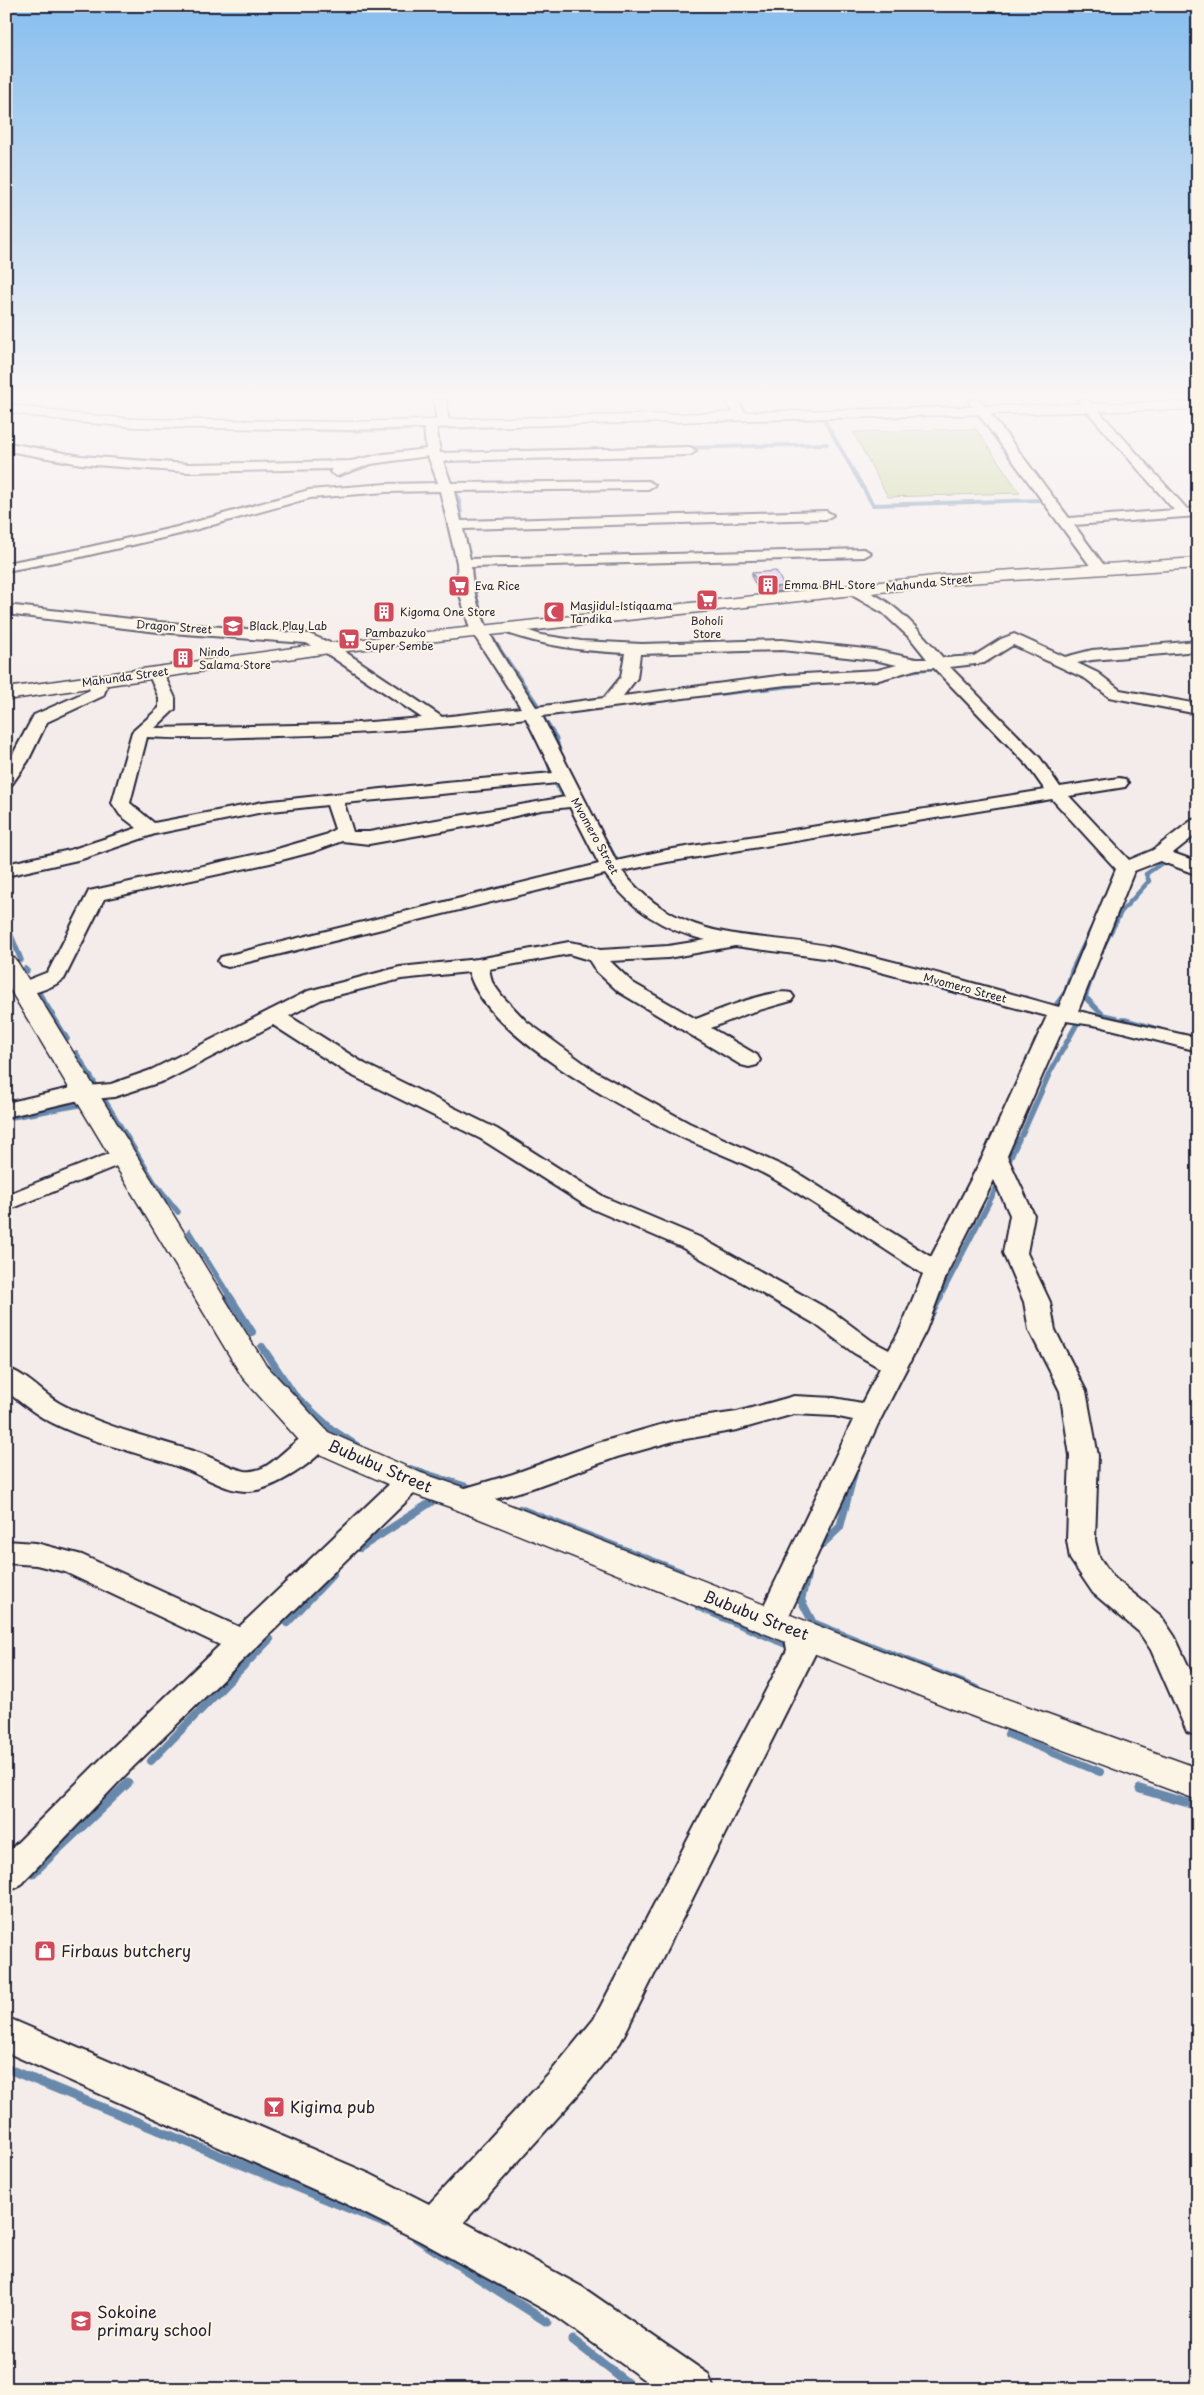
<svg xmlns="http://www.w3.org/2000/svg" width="1204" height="2395" viewBox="0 0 1204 2395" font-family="'Playpen Sans',sans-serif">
	<rect width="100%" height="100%" fill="#f4ecea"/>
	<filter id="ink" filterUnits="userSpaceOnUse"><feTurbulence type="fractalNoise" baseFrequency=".02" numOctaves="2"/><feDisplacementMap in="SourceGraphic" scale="10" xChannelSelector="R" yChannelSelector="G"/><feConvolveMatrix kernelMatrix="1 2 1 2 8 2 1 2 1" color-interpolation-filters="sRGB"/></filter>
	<g filter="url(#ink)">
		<path fill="#ebe2ef" d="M 780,400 L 802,400 L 817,412 L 789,413 L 787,405 Z
			M 813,400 L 954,400 L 957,405 L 829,410 Z"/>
		<path fill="#bdd288" stroke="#707a62" d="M 976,429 L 1020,493 L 888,497 L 853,432 Z"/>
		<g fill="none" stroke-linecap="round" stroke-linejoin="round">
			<path stroke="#6889ab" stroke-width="4" d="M 823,418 L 873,505 L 1042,500 L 1038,493
				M 716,421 L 981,414
				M 144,427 L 221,428
				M 236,428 L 354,431 L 551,425
				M 684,448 L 827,444
				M 455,490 L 460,504 L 462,528
				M 471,574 L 481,616
				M 623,611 L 761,596"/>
			<path stroke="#6889ab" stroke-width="4.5" d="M 489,634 L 538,706
				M 906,671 L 934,668
				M 708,695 L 815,683
				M 544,714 L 541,715 L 556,738 L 560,755
				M 547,758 L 553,779 L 568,803
				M 604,838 L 618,863
				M 608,875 L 612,884 L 622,892
				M 1116,922 L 1121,912 L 1149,881 L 1146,874 L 1165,861 L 1171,862"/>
			<path stroke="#6889ab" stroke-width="5.5" d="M 8,928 L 21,960
				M 1105,942 L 1116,921
				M 25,969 L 27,971
				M 1093,972 L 1085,997 L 1103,1015 L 1116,1018
				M 909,979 L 957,992
				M 37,990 L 67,1039
				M 1057,1004 L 1066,992 L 1072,971 L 1092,929
				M 1112,1020 L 1125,1020 L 1160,1030
				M 76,1053 L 98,1089
				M 105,1101 L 154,1182 L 178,1212
				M 6,1118 L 79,1105 L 77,1099
				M 1022,1135 L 1050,1072 L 1078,1022 L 1084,1021
				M 1006,1167 L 1019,1139
				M 189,1232 L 230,1297
				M 940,1297 L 1000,1181"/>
			<path stroke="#6889ab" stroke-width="8" d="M 229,1296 L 252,1332
				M 931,1314 L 940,1296
				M 262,1347 L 294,1395 L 331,1429 L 357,1446
				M 410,1469 L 476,1490
				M 520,1509 L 680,1572
				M 360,1548 L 436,1499 L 439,1500
				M 817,1549 L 840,1527 L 854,1473
				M 807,1575 L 801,1600 L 813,1623 L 977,1689
				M 699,1607 L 793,1647
				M 287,1623 L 333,1574
				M 1008,1734 L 1100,1772
				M 151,1761 L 270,1639"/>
			<path stroke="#6889ab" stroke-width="9" d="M 1140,1789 L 1198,1806
				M 32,1874 L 128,1783
				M 6,2068 L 387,2224
				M 416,2238 L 547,2322
				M 573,2340 L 635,2389"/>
			<g stroke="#22223b" stroke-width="4">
				<path id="street" d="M 434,400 L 446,400 L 449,424 L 447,427 L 439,427 L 437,424 Z
					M 726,400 L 738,400 L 746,415 L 744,418 L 736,418 Z
					M 968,400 L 980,400 L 1069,518 L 1174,510 L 1077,400 L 1089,400 L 1187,509 L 1198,508 L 1198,516 L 1074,525 L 1106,568 L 1104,571 L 1094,571 Z
					M 430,421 L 436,425 L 440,453 L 690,447 L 696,451 L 690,455 L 443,461 L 451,483 L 648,481 L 655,485 L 648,489 L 454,491 L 461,521 L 826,511 L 833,515 L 826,519 L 463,529 L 470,559 L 864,549 L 871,553 L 864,557 L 471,567 C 474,623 507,661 536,707 L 604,698 L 621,677 L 625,653 C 582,651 544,646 504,632 L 501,629 L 504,626 L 509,624 L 541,635 L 581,641 L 642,644 L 782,640 L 874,650 L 916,659 L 927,659 L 911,639 L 883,613 L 850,594 L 848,591 L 850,588 L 855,587 C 890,595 920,631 943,658 L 974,656 L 1001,639 L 1014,634 L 1065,657 L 1092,650 L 1198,641 L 1198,651 L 1092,660 L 1077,663 L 1098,673 L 1120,690 L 1198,704 L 1198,714 L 1109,697 L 1086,679 L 1013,645 L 984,663 L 950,667 L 1040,758 L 1060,787 L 1119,778 L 1125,779 L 1128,783 L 1125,787 L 1069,796 L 1129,860 L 1153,850 L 1192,820 L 1198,819 L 1198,833 L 1173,853 L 1198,862 L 1198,875 L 1160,861 L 1134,871 L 1078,1011 L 1198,1038 L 1198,1051 L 1099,1026 L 1066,1021 L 1007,1156 L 1034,1215 L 1027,1253 L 1050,1302 L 1055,1330 L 1086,1391 L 1098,1456 L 1095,1540 L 1099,1557 L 1113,1577 L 1161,1616 L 1175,1637 L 1198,1687 L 1198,1736 L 1187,1732 L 1151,1650 L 1139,1632 L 1093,1593 L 1070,1559 L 1067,1540 L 1070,1456 L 1060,1391 L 1029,1330 L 1024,1302 L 1003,1253 L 1010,1215 L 994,1180 L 948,1271 L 926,1330 L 878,1424 L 786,1622 L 782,1630 L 771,1634 L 760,1630 L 756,1622 L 853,1420 L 834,1416 L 794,1414 L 737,1430 L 674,1441 L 617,1457 L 532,1488 L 462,1509 L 452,1506 L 448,1499 L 452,1492 L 513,1474 L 598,1443 L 674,1421 L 737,1412 L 794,1396 L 834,1398 L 862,1403 L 880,1368 L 854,1353 L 815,1324 L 681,1247 L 588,1207 L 481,1139 L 349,1074 L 273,1025 L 167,1080 L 114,1097 L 75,1101 L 6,1117 L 6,1103 L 75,1087 L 111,1084 L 151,1070 L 308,991 L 400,967 L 478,959 L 569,942 L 587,945 L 600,950 L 668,946 L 706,940 C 663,930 631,909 605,874 L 228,967 L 221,965 L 218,961 L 221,957 L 599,864 L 570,807 L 541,810 L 481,824 L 369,844 L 342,841 L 312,852 L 270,863 L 104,899 L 64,979 C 52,988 29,997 15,993 L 12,989 L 15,985 L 48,972 L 89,891 L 267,852 L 325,835 L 335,829 L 327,805 L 263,812 L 155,834 L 82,859 L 6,876 L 6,864 L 70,850 L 137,828 L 120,815 L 112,803 L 132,732 L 159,708 L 159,698 L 148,673 L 150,670 L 162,670 L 175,698 L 175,709 L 155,728 L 345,724 L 422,718 L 323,651 L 306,643 L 158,632 L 6,614 L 6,605 L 158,622 L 309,634 L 335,645 L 442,717 L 521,708 L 470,629 L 458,588 L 457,563 L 440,491 L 386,492 L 310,498 L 180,534 L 76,558 L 6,571 L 6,563 L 76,550 L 177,527 L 309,490 L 386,484 L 438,483 L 428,456 L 371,464 L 337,476 L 330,472 L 332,469 L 188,472 L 81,464 L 14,452 L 6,453 L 6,445 L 14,444 L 81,456 L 188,464 L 351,461 L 384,454 L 426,449 L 424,425 ZM 782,650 L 874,660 L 897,665 L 878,670 L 786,675 L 623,696 L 637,678 L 640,654 ZM 934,668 L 1028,766 L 1045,790 L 667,850 L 616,861 L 542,716 L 786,685 L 879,680 L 917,669 ZM 526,718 L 553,773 L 445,782 L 263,802 L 154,823 L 130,803 L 147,737 C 190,740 233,737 276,736 C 360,734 443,728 526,718 ZM 558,783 L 565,797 L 369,832 L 353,832 L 344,803 ZM 1052,799 L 1116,869 L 1059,1007 C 983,986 908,964 832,947 C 786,937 738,940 694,924 C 665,913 641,896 622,871 L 667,862 ZM 735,946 L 831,959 L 1047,1016 L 983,1156 L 931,1257 L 794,1171 L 689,1123 L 596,1072 L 526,1021 L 502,996 L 492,982 L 489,969 L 569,954 L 589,960 L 596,971 L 619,992 L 741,1065 L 749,1067 L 757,1065 L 760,1060 L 757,1055 L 711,1028 L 749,1013 L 791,1001 L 794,997 L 791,993 C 771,988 717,1011 696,1019 L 633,983 L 610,961 L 668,958 ZM 469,972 C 484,1034 618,1105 673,1133 C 707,1150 746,1162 779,1182 C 828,1211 875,1243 923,1274 L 900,1330 L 889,1350 L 872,1341 L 833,1312 L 699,1237 L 604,1197 L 497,1129 L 365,1064 L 289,1016 L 322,999 L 401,979 Z
					M 93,677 L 99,679 L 107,687 L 103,696 L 47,722 L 28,761 L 12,784 L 6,785 L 6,767 L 34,715 L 90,690 L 85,682 L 87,679 Z
					M 123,1148 L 131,1150 L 135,1155 L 131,1160 L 6,1211 L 6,1195 Z
					M 6,1368 C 28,1374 43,1395 63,1405 C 106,1428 153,1438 199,1453 C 214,1458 229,1468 245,1471 C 277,1475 295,1424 327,1433 L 331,1440 C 318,1461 274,1490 249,1491 C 226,1492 203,1475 182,1468 C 135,1451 86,1442 43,1418 C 30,1410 18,1400 6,1391 Z
					M 410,1471 L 420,1474 L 424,1481 L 420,1488 L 133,1767 L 18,1887 L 6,1892 L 6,1854 L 111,1749 L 220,1645 L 65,1572 L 36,1565 L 6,1563 L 6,1541 L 36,1543 L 82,1555 L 239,1627 L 400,1474 Z
					M 799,1620 L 810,1624 L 814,1632 L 817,1650 L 620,2043 L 576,2097 L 464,2222 L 582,2287 L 708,2374 L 714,2389 L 657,2389 L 554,2315 L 420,2241 L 342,2202 L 6,2052 L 6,2017 L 370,2174 L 429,2204 L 550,2073 L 594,2019 L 787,1650 L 784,1632 L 788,1624 Z"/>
			</g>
			<g stroke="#22223b" stroke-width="3">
				<path id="secondary" d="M 1198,401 L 1198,409 L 348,430 L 134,427 L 76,422 L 6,412 L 6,404 L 76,414 L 134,419 L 348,422 Z
					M 1198,558 L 1198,568 L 953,584 L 329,653 L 6,700 L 6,688 L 329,643 L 953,574 Z
					M 6,956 L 14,958 L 18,963 L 265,1364 L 328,1432 L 421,1473 L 474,1491 L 979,1689 L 1198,1768 L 1198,1800 L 953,1709 L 450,1507 L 399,1489 L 306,1448 L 243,1378 L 6,983 Z"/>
			</g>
			<use href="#street" fill="#fcf5e5" fill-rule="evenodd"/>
			<use href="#secondary" fill="#fcf5e5" fill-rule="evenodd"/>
		</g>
		<path fill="#b7aed9" stroke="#22223b" d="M 752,573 L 784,586 L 784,591 L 760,593 L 752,578 Z"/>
		<path fill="#958db0" stroke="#22223b" d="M 784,586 L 784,591 L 764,593 L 765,588 Z"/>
		<path fill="#d5cafc" stroke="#22223b" d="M 776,571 L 784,586 L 761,588 L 752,573 Z"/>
	</g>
	<linearGradient id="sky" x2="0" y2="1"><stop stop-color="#87beee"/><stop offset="0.54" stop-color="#faf6f6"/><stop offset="1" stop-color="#faf6f6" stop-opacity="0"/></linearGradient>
	<rect width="1204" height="735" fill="url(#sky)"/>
	<defs>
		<g id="building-square" transform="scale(1.125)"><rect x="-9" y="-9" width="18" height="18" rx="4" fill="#d1495b" stroke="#fcf5e5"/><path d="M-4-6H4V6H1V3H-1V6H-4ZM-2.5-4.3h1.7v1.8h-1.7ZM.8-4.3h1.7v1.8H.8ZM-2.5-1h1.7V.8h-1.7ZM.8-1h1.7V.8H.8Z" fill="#fff"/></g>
		<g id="supermarket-square" transform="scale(1.125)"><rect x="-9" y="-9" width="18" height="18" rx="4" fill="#d1495b" stroke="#fcf5e5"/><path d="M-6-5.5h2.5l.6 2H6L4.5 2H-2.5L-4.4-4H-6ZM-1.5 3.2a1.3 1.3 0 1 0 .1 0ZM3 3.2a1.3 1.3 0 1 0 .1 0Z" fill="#fff"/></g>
		<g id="mosque-square" transform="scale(1.125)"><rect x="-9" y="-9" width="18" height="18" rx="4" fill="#d1495b" stroke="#fcf5e5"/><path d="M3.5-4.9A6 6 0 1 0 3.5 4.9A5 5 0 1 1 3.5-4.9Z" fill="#fff"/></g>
		<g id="school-square" transform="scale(1.125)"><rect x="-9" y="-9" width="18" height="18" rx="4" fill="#d1495b" stroke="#fcf5e5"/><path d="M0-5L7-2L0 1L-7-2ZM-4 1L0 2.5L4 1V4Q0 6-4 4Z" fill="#fff"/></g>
		<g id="shop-square" transform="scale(1.125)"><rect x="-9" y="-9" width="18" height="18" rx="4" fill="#d1495b" stroke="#fcf5e5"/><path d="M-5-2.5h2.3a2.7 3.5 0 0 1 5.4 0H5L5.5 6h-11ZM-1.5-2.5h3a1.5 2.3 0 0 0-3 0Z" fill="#fff"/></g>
		<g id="bar-square" transform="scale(1.125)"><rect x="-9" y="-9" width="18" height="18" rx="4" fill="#d1495b" stroke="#fcf5e5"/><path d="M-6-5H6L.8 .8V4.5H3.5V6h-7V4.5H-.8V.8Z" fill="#fff"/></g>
	</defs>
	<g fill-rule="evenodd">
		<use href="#building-square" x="768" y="585"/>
		<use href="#supermarket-square" x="459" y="586"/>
		<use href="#supermarket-square" x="707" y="600"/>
		<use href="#building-square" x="384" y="612"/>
		<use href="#mosque-square" x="554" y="612"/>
		<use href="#school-square" x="233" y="626"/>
		<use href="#supermarket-square" x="349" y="639"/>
		<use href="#building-square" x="183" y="658"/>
		<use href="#shop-square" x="45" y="1951"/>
		<use href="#bar-square" x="274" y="2107"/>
		<use href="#school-square" x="81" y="2321"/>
	</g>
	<g text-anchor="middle" stroke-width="4" stroke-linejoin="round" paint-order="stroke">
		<g font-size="11" fill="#22223b" stroke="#fcf5e5">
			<text transform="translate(929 583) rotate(-6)" y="4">Mahunda Street</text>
			<text transform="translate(174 627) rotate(4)" y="4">Dragon Street</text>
			<text transform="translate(125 677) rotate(-8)" y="4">Mahunda Street</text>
			<text transform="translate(595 836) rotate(61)" y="4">Mvomero Street</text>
			<text transform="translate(965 988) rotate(15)" y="4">Mvomero Street</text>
		</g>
		<g font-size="11" fill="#22223b" stroke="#fcf5e5" text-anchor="start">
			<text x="784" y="589">Emma BHL Store</text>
			<text x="475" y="590">Eva Rice</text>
			<text x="570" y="610">Masjidul-Istiqaama<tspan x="570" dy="13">Tandika</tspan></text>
			<text x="400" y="616">Kigoma One Store</text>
			<text x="707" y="625" text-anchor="middle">Boholi<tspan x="707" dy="13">Store</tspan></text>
			<text x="249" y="630">Black Play Lab</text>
			<text x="365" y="637">Pambazuko<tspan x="365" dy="13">Super Sembe</tspan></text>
			<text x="199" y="656">Nindo<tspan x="199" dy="13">Salama Store</tspan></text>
		</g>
		<g font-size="16" fill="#22223b" stroke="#fcf5e5">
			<text transform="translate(380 1466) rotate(23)" y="6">Bububu Street</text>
			<text transform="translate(756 1615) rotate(21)" y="6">Bububu Street</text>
		</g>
		<g font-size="16" fill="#22223b" stroke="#fcf5e5" text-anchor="start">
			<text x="61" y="1957">Firbaus butchery</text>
			<text x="290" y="2113">Kigima pub</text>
			<text x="97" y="2318">Sokoine<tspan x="97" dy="18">primary school</tspan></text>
		</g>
	</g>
	<rect width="1204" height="2395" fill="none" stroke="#fcf5e5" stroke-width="25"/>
	<rect x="12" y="12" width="1179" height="2370" fill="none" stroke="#22223b" stroke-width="2" filter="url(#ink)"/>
</svg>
